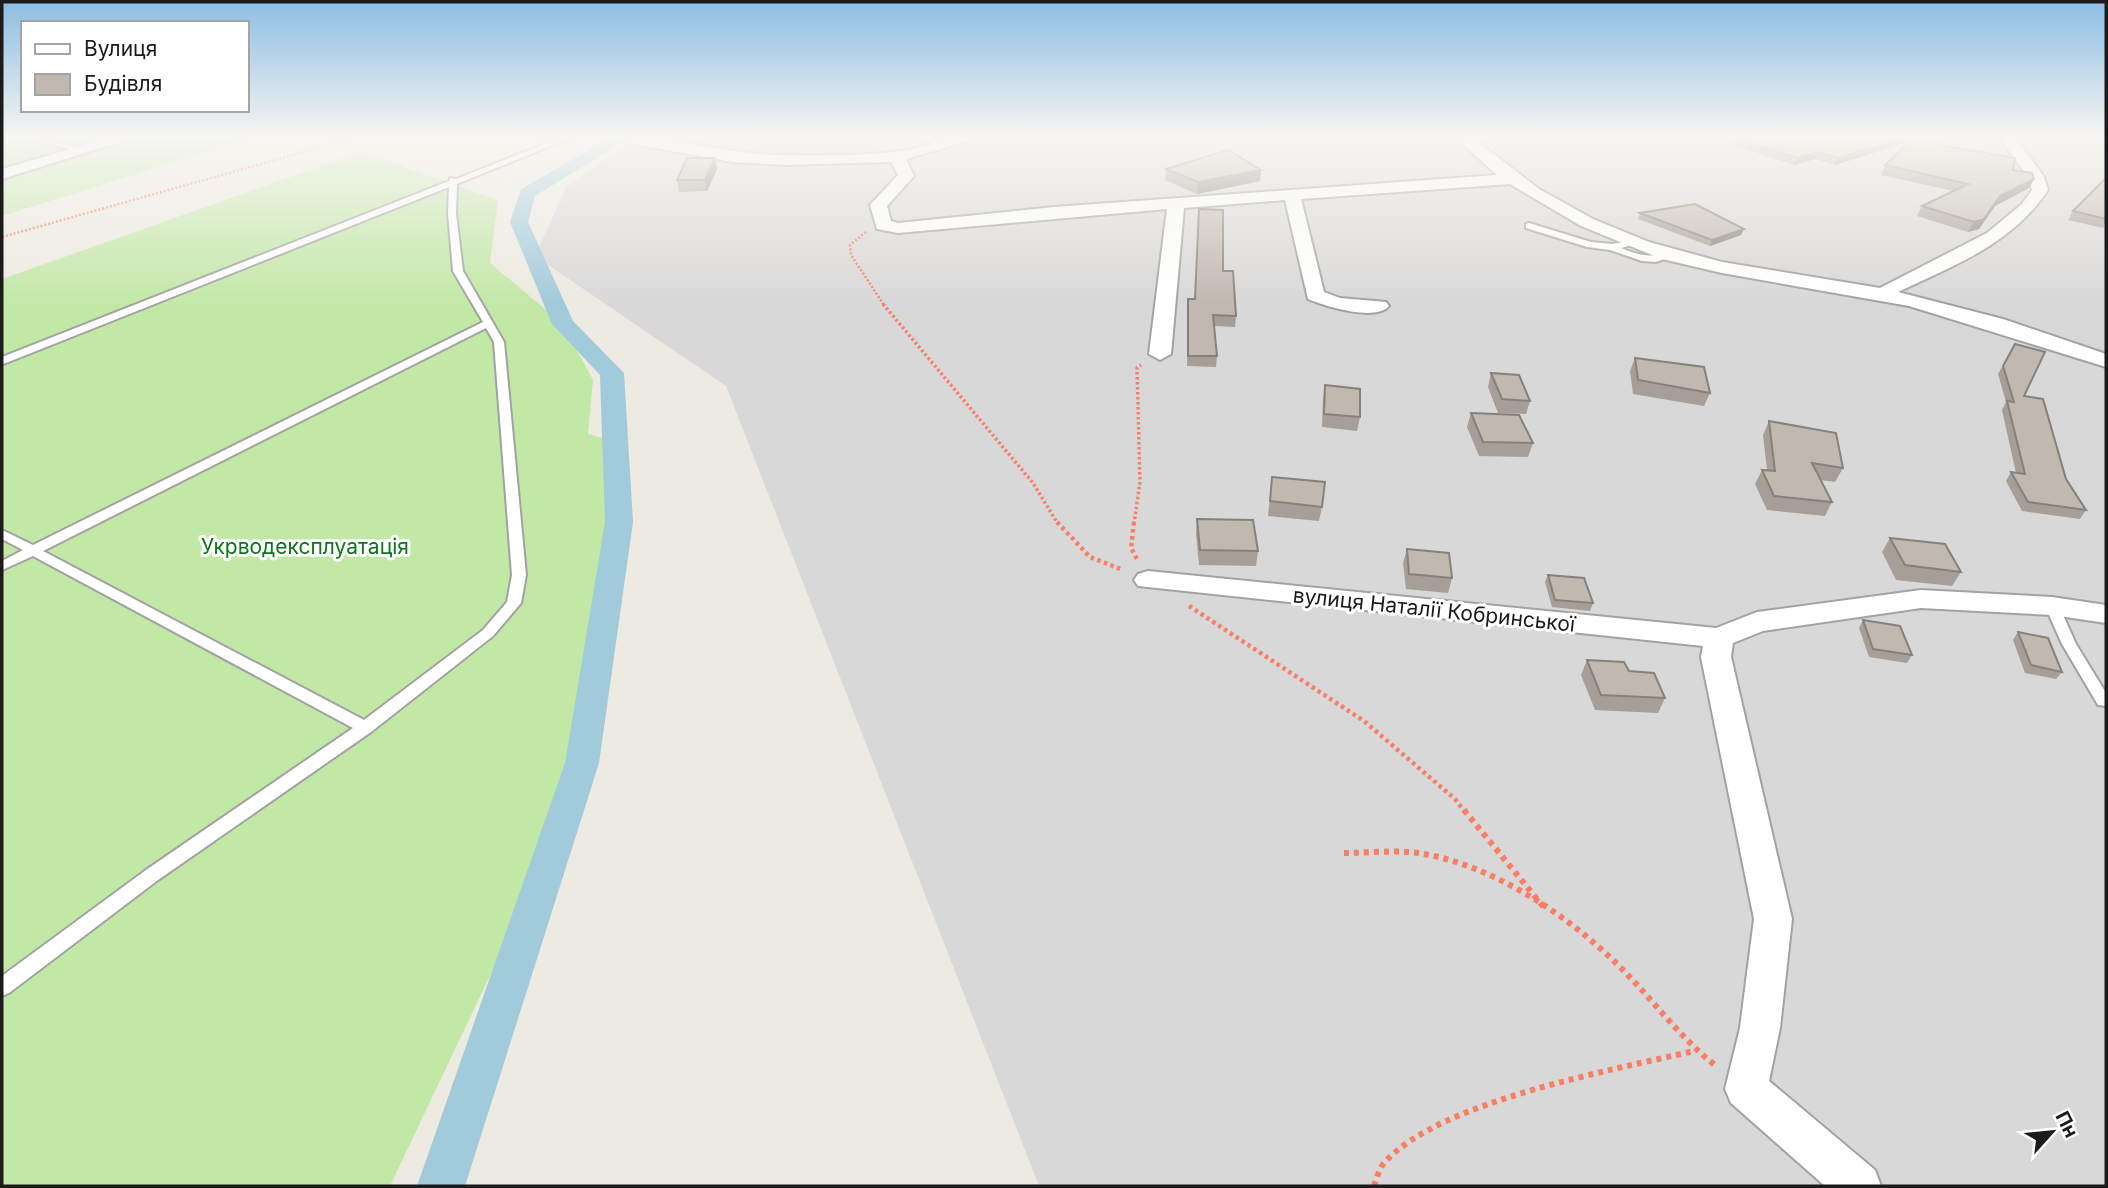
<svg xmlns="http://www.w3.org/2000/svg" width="2108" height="1188" viewBox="0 0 2108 1188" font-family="Inter,sans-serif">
	<rect width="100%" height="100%" fill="#edeae1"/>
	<path fill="#d9d8d8" d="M 634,138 L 2106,138 L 2106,1186 L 1039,1186 L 726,386 L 535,256 L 567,186 Z"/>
	<path fill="#c2e8a6" d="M 2,138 L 251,138 L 2,216 Z
		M 361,152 L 498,200 L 490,263 L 563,324 L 593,380 L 588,434 L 613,441 L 619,522 L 602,622 L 542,866 L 390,1186 L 2,1186 L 2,279 Z"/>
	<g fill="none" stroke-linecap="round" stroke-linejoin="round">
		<path fill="#a1cadb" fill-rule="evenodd" d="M 610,138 L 628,139 L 535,196 L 528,222 L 573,321 L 624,373 L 633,522 L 599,763 L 465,1186 L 417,1186 L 565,763 L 605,522 L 600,375 L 552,324 L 510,222 L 521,189 Z"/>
		<g stroke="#a2a2a2" stroke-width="4">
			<path id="service" d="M 23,138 L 37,138 L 88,150 L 84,152 Z
				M 560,138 L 570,138 L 457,184 L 456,213 L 463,271 L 504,342 L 526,575 L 521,603 L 493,636 L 371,732 L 158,880 L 9,993 L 2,996 L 2,976 L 146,870 L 353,728 L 33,556 L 2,570 L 2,561 L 23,550 L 2,539 L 2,530 L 33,545 L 483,322 L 453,271 L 448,213 L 449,187 L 6,363 L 2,364 L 2,357 L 449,181 L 450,178 L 456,179 ZM 486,328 L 494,342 L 512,575 L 507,602 L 483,630 L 364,720 L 43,551 Z
				M 923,138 L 932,138 L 943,144 L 936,146 Z
				M 1529,223 L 1591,242 L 1612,244 L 1635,240 L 1635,244 L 1621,248 C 1640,256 1651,258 1671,252 L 1676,255 L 1656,262 L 1642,261 L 1610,250 L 1587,247 L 1526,228 L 1526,224 Z
				M 2052,601 L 2059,606 L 2076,644 L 2106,693 L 2106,706 L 2098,705 L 2062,644 L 2045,606 Z"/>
		</g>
		<g stroke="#a2a2a2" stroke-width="4">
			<path id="minor" d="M 108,138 L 132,138 L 2,179 L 2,169 Z
				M 619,138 C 675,136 729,155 784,155 C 820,156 857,156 892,152 C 919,150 942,138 970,138 L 968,141 L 906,159 L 914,176 L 887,206 L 891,221 L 898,223 L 1054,207 L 1497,175 L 1456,138 L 1473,138 L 1539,189 L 1593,219 L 1649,242 L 1722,262 L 1880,288 L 1987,233 L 2022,204 L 2032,190 L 2028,177 L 2000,138 L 2016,138 L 2044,177 L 2048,190 C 2012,244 1955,265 1898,292 L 2003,319 L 2106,354 L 2106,367 L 1909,306 L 1722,273 L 1662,259 L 1581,226 L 1510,184 L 1301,199 L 1324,292 L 1340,298 L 1386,302 L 1389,306 C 1376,322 1324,306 1308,299 L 1285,200 L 1184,208 L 1171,354 L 1160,360 L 1149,354 L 1167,209 L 898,233 L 877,229 L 870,205 L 898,175 L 891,162 L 784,165 L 733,162 L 627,143 Z
				M 1148,571 L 1716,628 L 1757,612 L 1921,590 L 2052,597 L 2106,605 L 2106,623 L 2052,615 L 1921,608 L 1763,631 L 1733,643 L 1731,657 L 1792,919 L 1780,1028 L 1769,1081 L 1875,1170 L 1881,1186 L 1825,1186 L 1731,1103 L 1725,1089 L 1740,1028 L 1754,919 L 1701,657 L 1703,646 L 1138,586 L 1134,580 L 1138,574 Z"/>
		</g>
		<path stroke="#f97e66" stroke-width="2.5" stroke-dasharray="2 2" stroke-linecap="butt" d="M 866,232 L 850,245 L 851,255 L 884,305
			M 2,237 L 353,138"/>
		<path stroke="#f97e66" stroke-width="3.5" stroke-dasharray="2.5 2.5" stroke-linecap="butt" d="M 883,304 L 1033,483 L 1058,524
			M 1134,524 L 1140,482 L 1137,368 L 1141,365"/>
		<path stroke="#f97e66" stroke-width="4.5" stroke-dasharray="3.5 3.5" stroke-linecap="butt" d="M 1057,522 L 1090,557 L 1123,570
			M 1134,522 L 1131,548 L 1138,561
			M 1189,606 L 1364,721 L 1455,799 L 1465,812"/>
		<path stroke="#f97e66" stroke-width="6" stroke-dasharray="5 5" stroke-linecap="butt" d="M 1464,810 L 1546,910
			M 1344,853 C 1370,853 1398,849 1424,854 C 1493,866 1566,914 1616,963 C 1651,997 1678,1036 1716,1066
			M 1374,1186 C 1377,1178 1379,1168 1385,1162 C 1440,1101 1613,1070 1694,1051"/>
		<use href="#service" fill="#fff" fill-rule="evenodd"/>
		<use href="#minor" fill="#fff" fill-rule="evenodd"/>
	</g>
	<path fill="#a69e97" d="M 1735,138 L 1905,143 L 1835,165 L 1815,159 L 1794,165 L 1733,145 Z
		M 1942,146 L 2013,170 L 2034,179 L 2029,188 L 1995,206 L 1979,229 L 1968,232 L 1917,216 L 1922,206 L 1953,191 L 1881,175 L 1885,165 Z
		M 715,158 L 717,169 L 707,191 L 679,192 L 677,180 Z
		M 1166,169 L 1261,170 L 1260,181 L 1197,194 L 1165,180 Z
		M 2106,178 L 2106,222 L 2103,228 L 2068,220 L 2073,211 Z
		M 1640,213 L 1741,235 L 1710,246 L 1638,219 Z
		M 1223,271 L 1236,316 L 1235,327 L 1214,326 L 1217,356 L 1216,367 L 1187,366 L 1188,299 L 1195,299 Z
		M 2015,344 L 2024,396 L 2066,479 L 2086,510 L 2080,519 L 2022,511 L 2006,481 L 2011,472 L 2016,473 L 2002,410 L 2006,402 L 1998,374 Z
		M 1635,358 L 1710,393 L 1704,406 L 1633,394 L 1630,371 Z
		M 1491,373 L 1530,401 L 1526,414 L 1498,413 L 1488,387 Z
		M 1325,385 L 1360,417 L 1357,431 L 1322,427 L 1323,399 Z
		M 1471,413 L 1533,443 L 1528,457 L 1479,456 L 1467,427 Z
		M 1769,421 L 1843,468 L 1835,482 L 1820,480 L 1832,502 L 1825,516 L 1767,510 L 1755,484 L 1762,470 L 1767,470 L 1763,435 Z
		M 1272,477 L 1322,507 L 1319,521 L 1268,516 Z
		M 1197,519 L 1258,551 L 1256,566 L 1199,565 L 1196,534 Z
		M 1890,538 L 1961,572 L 1952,586 L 1896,580 L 1882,552 Z
		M 1407,549 L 1452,578 L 1448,593 L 1406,589 L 1403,563 Z
		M 1548,575 L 1593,603 L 1590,611 L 1552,607 L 1545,582 Z
		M 1863,620 L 1912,655 L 1907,663 L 1869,657 L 1859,628 Z
		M 2018,632 L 2062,672 L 2056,679 L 2025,673 L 2013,640 Z
		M 1587,660 L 1665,698 L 1658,713 L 1595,710 L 1581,675 Z"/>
	<path fill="#87817b" d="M 1905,138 L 1907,138 L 1905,143 L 1835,165 L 1838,158 Z
		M 1818,152 L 1815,159 L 1794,165 L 1797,158 Z
		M 715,158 L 717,169 L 707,191 L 705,180 Z
		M 1261,170 L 1260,181 L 1197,194 L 1198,182 Z
		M 2034,179 L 2029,188 L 1995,206 L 1979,229 L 1968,232 L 1974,222 L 2000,196 Z
		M 1744,229 L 1741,235 L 1710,246 L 1712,240 Z"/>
	<path fill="#c1b8b0" stroke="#87817b" stroke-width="2" d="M 1735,138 L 1905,138 L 1838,158 L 1818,152 L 1797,158 Z
		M 1913,138 L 1926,138 L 1944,142 L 1940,145 L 2015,158 L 2013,170 L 2032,173 L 2034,179 L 2000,196 L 1984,219 L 1974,222 L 1922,206 L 1968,184 L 1885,165 Z
		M 1228,150 L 1261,170 L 1198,182 L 1166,169 Z
		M 687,158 L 715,158 L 705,180 L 677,180 Z
		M 2106,178 L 2106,219 L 2073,211 Z
		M 1695,204 L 1744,229 L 1712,240 L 1640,213 Z
		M 1199,209 L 1223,210 L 1223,271 L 1233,271 L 1236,316 L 1213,315 L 1217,356 L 1188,356 L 1188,299 L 1195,299 Z
		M 2015,344 L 2045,352 L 2024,396 L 2043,399 L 2066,479 L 2086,510 L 2028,502 L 2011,472 L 2025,474 L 2007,401 L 2014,402 L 2003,366 Z
		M 1635,358 L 1704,367 L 1710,393 L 1638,380 Z
		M 1491,373 L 1519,375 L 1530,401 L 1502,399 Z
		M 1325,385 L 1360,389 L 1360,417 L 1324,414 Z
		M 1471,413 L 1519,415 L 1533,443 L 1483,442 Z
		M 1769,421 L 1836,433 L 1843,468 L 1812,463 L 1832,502 L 1774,496 L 1762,470 L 1775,471 Z
		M 1272,477 L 1325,482 L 1322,507 L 1270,501 Z
		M 1197,519 L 1253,520 L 1258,551 L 1200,550 Z
		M 1890,538 L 1945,544 L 1961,572 L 1905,565 Z
		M 1407,549 L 1449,553 L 1452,578 L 1409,574 Z
		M 1548,575 L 1584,578 L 1593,603 L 1555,600 Z
		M 1863,620 L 1900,626 L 1912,655 L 1873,649 Z
		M 2018,632 L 2048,638 L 2062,672 L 2031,665 Z
		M 1587,660 L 1624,662 L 1629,671 L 1654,673 L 1665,698 L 1601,695 Z"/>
	<linearGradient id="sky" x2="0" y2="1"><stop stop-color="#8bbde3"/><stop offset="0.45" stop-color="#f7f6f2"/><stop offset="1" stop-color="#f7f6f2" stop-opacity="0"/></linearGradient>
	<rect width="2108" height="304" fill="url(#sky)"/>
	<g text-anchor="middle" stroke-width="6" stroke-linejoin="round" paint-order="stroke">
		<g font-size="21" fill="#0c771b" stroke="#fff">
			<text x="305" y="554">Укрводексплуатація</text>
		</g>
		<g font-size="21" fill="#1b1b1b" stroke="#fff">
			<text transform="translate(1434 610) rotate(6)" y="7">вулиця Наталії Кобринської</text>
		</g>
	</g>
	<rect width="2108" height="1188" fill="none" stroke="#1b1b1b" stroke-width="7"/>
	<rect x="21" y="21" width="228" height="91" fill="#ffffff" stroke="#a4a4a4" stroke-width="2"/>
	<rect x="35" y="44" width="35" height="10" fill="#ffffff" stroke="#a4a4a4" stroke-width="2"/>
	<text x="84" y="56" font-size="21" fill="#1b1b1b">Вулиця</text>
	<rect x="35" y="74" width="35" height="21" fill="#c1b8b0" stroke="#a4a4a4" stroke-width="2"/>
	<text x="84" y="91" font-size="21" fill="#1b1b1b">Будівля</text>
	<g transform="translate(2052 1132) rotate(63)" stroke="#ffffff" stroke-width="5" paint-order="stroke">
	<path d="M0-5L12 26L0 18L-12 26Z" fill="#1b1b1b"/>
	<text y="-10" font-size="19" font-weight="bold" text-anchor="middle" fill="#1b1b1b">Пн</text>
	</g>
</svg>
